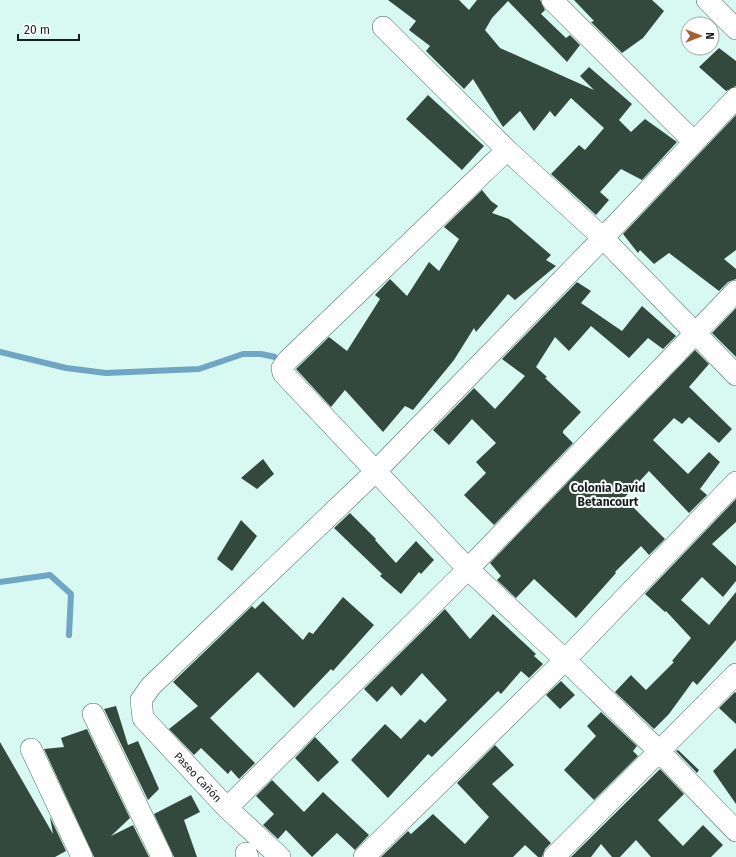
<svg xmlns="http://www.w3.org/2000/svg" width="736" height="857" viewBox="0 0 736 857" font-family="'Fira Sans',sans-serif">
	<rect width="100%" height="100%" fill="#d8f8f2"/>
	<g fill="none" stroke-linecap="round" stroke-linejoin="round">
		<path stroke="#71a5c4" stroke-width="6" d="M 0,352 L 66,368 L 106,373 L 199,369 L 243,354 L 261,354 L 275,357
			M 0,582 L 50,575 L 71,594 L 69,635"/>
	</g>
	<path fill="#34493d" d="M 388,0 L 459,0 L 469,10 L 477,0 L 540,0 L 545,10 L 541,14 L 566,38 L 570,35 L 580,45 L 567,62 L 508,1 L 492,18 L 485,30 L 500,48 L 594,90 L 580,76 L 589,67 L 632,104 L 619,120 L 631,132 L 645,119 L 677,142 L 642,180 L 621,169 L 600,192 L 609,200 L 596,215 L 551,174 L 579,145 L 585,150 L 604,128 L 571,98 L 555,117 L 550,111 L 534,131 L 520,111 L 503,127 L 473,79 L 464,89 L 426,51 L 430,46 L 409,30 L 416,21 Z
		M 574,0 L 652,0 L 664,11 L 643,38 L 622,53 L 591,22 L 594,21 Z
		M 719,48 L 736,61 L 736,86 L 726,91 L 699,67 Z
		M 428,95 L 484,146 L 462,170 L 406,119 Z
		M 736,115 L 736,250 L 724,259 L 736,269 L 736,279 L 728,282 L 719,291 L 669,253 L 654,264 L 640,250 L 638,253 L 623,234 Z
		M 482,190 L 491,201 L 498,206 L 492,213 L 509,219 L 551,255 L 546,260 L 556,266 L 515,300 L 508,294 L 476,332 L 474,328 L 454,360 L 413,410 L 405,406 L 383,432 L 345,390 L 331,407 L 296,369 L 329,337 L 347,351 L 380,299 L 375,295 L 390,279 L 407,296 L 429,262 L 439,271 L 459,239 L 444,227 Z
		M 577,282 L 591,291 L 581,303 L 622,331 L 642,306 L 676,336 L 663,349 L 648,338 L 629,358 L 591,326 L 569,351 L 555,337 L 536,367 L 547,377 L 545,378 L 581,412 L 563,431 L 563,433 L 573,443 L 494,525 L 464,495 L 486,473 L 476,462 L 496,443 L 472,419 L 449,445 L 433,430 L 474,388 L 495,409 L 525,376 L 502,359 Z
		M 736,308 L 736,357 L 712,333 Z
		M 695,350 L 709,364 L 689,387 L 732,429 L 719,443 L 689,417 L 682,424 L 674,418 L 653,440 L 688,474 L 709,452 L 720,462 L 700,489 L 707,495 L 689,513 L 649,471 L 624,498 L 665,539 L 649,555 L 641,546 L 615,572 L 616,573 L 576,618 L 534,579 L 516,598 L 497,580 L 501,576 L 490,563 Z
		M 263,459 L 274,474 L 257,489 L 241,478 Z
		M 736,499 L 736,522 L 712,544 L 736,566 L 736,581 L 723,597 L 702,577 L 681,600 L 709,625 L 736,592 L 736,640 L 697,685 L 693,681 L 669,714 L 654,729 L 615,692 L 631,675 L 646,690 L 674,662 L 672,661 L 691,638 L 666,611 L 665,612 L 645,594 Z
		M 350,513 L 376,539 L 375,540 L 396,563 L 416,541 L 434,560 L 421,574 L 419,572 L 401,594 L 380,576 L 382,574 L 334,528 Z
		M 241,520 L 257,536 L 232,571 L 217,559 Z
		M 343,597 L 374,625 L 333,671 L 331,669 L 294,708 L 258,672 L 210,718 L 255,763 L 239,779 L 231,770 L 228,774 L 201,748 L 194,755 L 169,729 L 198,706 L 173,682 L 252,606 L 255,609 L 263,601 L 303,640 L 309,632 L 313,634 Z
		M 445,609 L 470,639 L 493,614 L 536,654 L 534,656 L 543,664 L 529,678 L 521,671 L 501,694 L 498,691 L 432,757 L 428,754 L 388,798 L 351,760 L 385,724 L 401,739 L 420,719 L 425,723 L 447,700 L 422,673 L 401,696 L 392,686 L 377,702 L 364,689 Z
		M 561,681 L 575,695 L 560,709 L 546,695 Z
		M 735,692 L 736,693 L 736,724 L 719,708 Z
		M 116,706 L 128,745 L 138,741 L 159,789 L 148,800 L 104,709 Z
		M 601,712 L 637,746 L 633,751 L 638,756 L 594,800 L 564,770 L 596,736 L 587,726 Z
		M 87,729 L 130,818 L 111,836 L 133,825 L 149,857 L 94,857 L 44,749 L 64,747 L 61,738 Z
		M 315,737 L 339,762 L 318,782 L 295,758 Z
		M 0,742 L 53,834 L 50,817 L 66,851 L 55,857 L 0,857 Z
		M 495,745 L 514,765 L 492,784 L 551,843 L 545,849 L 542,857 L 538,857 L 525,845 L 513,857 L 381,857 L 408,831 L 411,834 L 433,814 L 465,844 L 489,817 L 457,783 Z
		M 736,748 L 736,804 L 713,771 Z
		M 678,750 L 699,770 L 697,773 L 676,751 Z
		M 660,769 L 684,794 L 658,820 L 683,846 L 703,825 L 723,845 L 711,857 L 651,857 L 636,840 L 620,857 L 612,857 L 601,844 L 591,857 L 571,857 Z
		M 272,780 L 304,812 L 323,792 L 369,835 L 355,850 L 337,833 L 312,857 L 286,830 L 278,839 L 263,825 L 274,814 L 256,796 Z
		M 191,795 L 200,812 L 184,820 L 197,857 L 174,857 L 154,814 Z"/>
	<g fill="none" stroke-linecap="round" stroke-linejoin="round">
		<g stroke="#4f6b66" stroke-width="22">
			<path id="minor" d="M 552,0 L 694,142
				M 707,0 L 736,29
				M 383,27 L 507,150 L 603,238 L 736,375
				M 507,150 L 288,360 L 282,368 L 283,373 L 468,569 L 565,660 L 660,752 L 736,831
				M 93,714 L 162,857
				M 31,749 L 82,857
				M 227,808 L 468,569 L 736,291
				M 246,853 L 248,857
				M 280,857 L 227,808 L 143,718 L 141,700 L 151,686 L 375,472 L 603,238 L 736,98
				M 364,857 L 565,660 L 736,482
				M 554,857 L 736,674"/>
		</g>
		<use href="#minor" stroke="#fff" stroke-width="21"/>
	</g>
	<g text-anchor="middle" stroke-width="4" stroke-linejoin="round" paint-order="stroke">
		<g font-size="11" fill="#141f1d" stroke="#fff">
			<text transform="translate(198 777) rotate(47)" y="4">Paseo Cañón</text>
		</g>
		<g font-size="12" font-weight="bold" fill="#141f1d" stroke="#fff">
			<text x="608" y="492">Colonia David<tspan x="608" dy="14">Betancourt</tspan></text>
		</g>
	</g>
	<g transform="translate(700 36) rotate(90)"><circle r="19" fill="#ffffff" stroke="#a1a5a5"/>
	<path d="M0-3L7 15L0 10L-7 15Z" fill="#a4612f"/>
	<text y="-6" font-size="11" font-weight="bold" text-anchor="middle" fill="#141f1d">N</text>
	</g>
	<path d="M18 34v6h61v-6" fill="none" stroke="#141f1d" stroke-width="2"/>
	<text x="24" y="34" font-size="12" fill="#141f1d" stroke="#ffffff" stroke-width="3" paint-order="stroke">20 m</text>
</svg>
